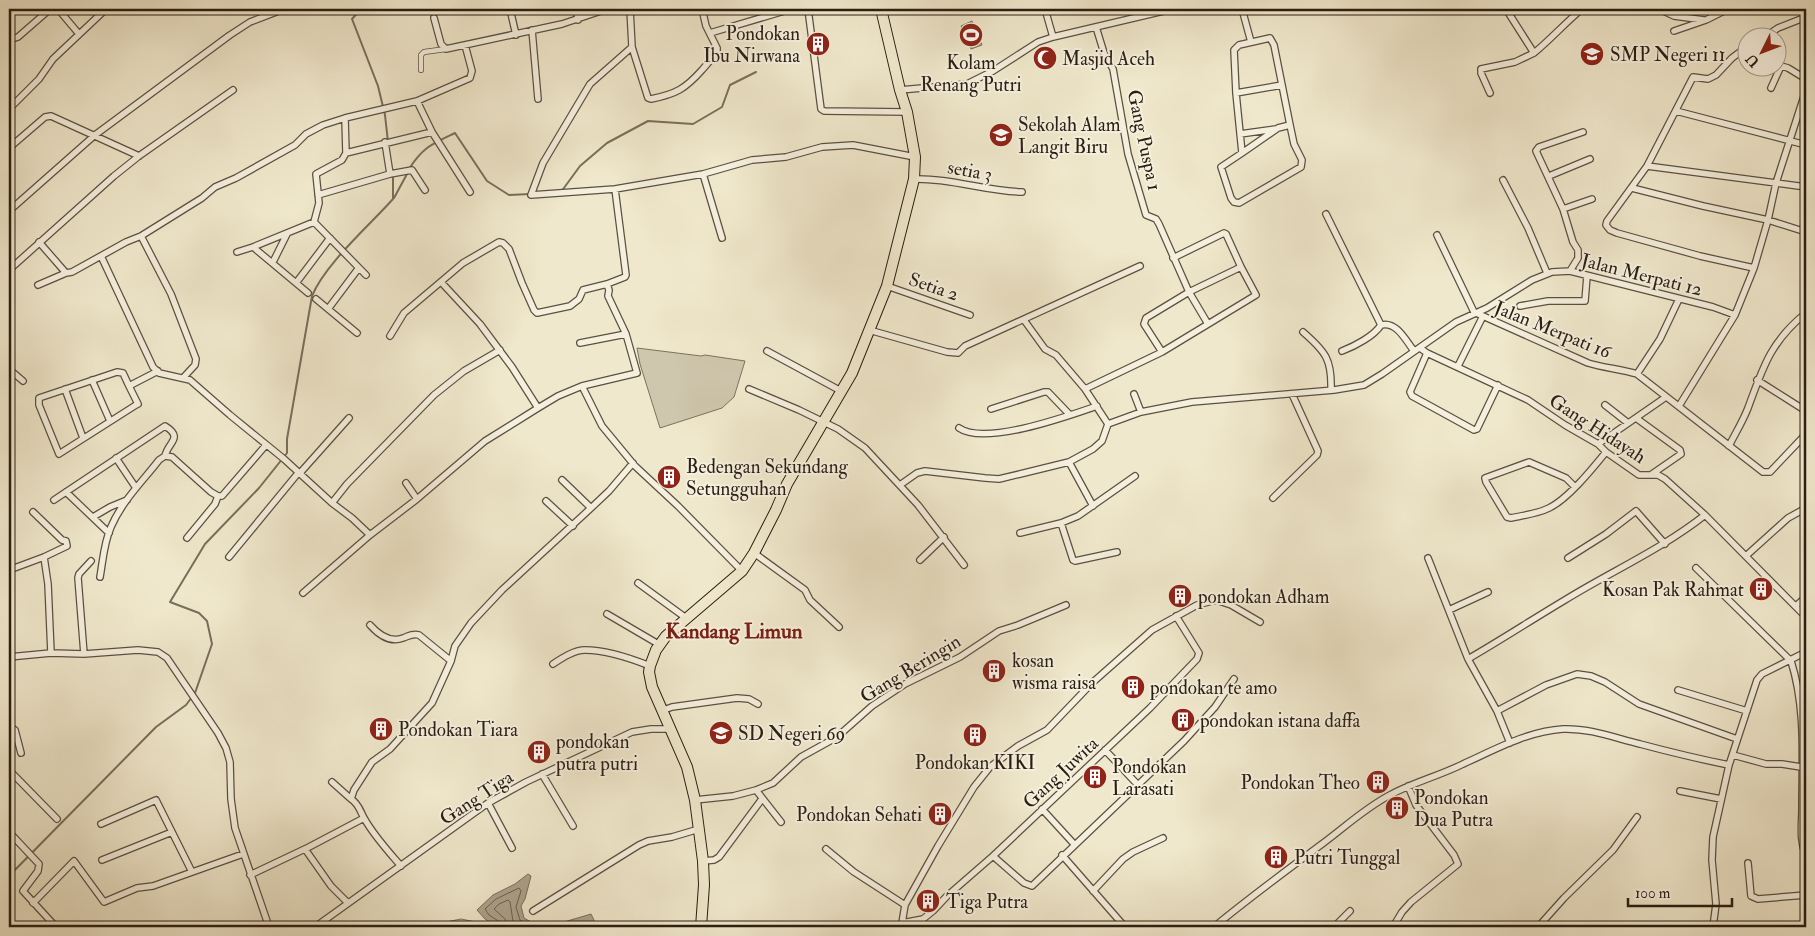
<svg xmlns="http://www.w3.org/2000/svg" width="1815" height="936" viewBox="0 0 1815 936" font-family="'IM FELL Double Pica',serif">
	<rect width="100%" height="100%" fill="#f0e8cc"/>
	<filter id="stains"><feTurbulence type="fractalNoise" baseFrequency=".004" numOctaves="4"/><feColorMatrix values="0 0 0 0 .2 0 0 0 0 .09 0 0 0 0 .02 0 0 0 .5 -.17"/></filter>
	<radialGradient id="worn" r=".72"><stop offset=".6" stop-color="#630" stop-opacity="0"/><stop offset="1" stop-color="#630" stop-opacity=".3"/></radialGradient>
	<path fill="#cec6ad" stroke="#7c7260" d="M 637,348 L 701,356 L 705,355 L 745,361 L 734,397 L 722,408 L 660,428 L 640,364 Z
		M 461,919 L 476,922 L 489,927 L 432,927 L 441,923 Z"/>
	<path fill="#ada38d" stroke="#796e5c" d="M 972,21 L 982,45 L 971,49 L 961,26 Z
		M 528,874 L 531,876 L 525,899 L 521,906 L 524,918 L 540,927 L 499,927 L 485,919 L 477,910 L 493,895 L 515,884 Z
		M 591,914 L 594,920 L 593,927 L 547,927 Z"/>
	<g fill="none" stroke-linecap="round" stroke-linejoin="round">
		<path stroke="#6c6050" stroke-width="1" d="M 501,927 L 500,922 L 489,915 L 485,909 L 496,899 L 519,888 L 521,891 L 516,907 L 520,920 L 530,927
			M 508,927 L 505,919 L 494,909 L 499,904 L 508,900 L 510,902 L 513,921 L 518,927"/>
		<path stroke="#796e5c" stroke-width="2" d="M 361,9 L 352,19 L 378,86 L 385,115 L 388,142
			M 409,169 C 423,147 432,144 455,133 L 487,181 L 509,195 L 530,194
			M 561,192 L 580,166 L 607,143 L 648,121 L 693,124 L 722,107 L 730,85 L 756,72
			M 394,198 L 407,174
			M 9,876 L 156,727 L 186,705 L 195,693 L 212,644 L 207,621 L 199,613 L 170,602 L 205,544 L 259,488 L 287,453 L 287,439 L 312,296 C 325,264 369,226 393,199 L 393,176"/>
		<g stroke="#5c5041" stroke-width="6">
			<path id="pedestrian" d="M 421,70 L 421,55 L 424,52 L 446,49"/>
		</g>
		<g stroke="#5c5041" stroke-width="8">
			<path id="minor" d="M 510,9 L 516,35
				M 577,9 L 578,20
				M 630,9 L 632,47 L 590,84 L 543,163 L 531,195 L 615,189 L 703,174 L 752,160 L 786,157 L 822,147 L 853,145 L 915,157
				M 808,9 L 821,109 L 824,111 L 907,112
				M 1045,9 L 1053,37
				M 1242,9 L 1251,42
				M 1506,9 L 1534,53 C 1551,39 1565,23 1582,9
				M 1659,9 L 1674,16 L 1704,20
				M 434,18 L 441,44 L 446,49 L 562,24 L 607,9
				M 1096,27 L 1104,53 L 1113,69 L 1128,154 L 1146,215 L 1156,219 L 1159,224 L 1189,292 L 1208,324
				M 532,30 L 538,99
				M 1674,31 L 1706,20 L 1728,9
				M 710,33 L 791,9
				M 1270,38 L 1274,45 L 1290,125 L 1278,128 L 1242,153 L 1236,93 L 1234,50 L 1239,45 Z
				M 1763,38 L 1778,28 L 1806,17
				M 9,40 L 18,37 L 49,10 L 58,9 L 79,34
				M 1748,46 L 1732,58 L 1716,75 L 1708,79 L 1693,77 L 1647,166 L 1607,221 L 1606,225 L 1610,230 L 1617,233 L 1700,256 L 1754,268
				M 632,47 L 648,98 L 651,99 C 676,94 685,89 702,70 C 707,64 713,58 717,51 L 717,48 L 706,26 L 702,9
				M 1771,88 L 1781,66 L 1788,68 L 1806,79
				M 900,90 L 967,84 L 993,71 L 1038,42 L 1053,37 L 1172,9
				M 1236,93 L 1282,85
				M 1490,93 L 1481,73 L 1481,69 L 1515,62 L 1534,53
				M 417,101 L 432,132 L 470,192
				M 9,109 L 39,79 L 53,59 L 106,9
				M 1676,111 L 1806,145
				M 1240,134 L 1276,129
				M 9,148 L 45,117 L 51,116 L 139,156
				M 346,153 L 432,132
				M 1242,153 L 1221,167 L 1231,198 L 1234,202 L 1239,203 L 1301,167 L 1302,160 L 1294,144 L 1290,125
				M 1647,166 L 1806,187
				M 390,174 L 412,170 L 425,190
				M 703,174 L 722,238
				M 1549,176 L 1590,159
				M 914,179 C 951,178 985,191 1022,192
				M 1503,180 L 1528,228 L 1547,273
				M 1632,188 L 1703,206 L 1768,220 L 1776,183 L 1806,90
				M 318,195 L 390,174 L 385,142
				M 1563,209 L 1592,199
				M 9,211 L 95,135 L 230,35 L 250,22 L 284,9
				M 1326,214 L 1381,325 C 1397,321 1406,341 1414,351
				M 314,222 L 366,275
				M 1805,232 L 1804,249 L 1806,273
				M 1437,235 L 1474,312 L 1588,363 C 1604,368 1621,369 1637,374 L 1763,472 L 1770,472 L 1806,434
				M 141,236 L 171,294 L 196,359 L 195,365 L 183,378
				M 39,242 L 66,273 L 72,272 L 126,242 L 141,236 L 202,198 L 215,187 L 236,178 L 295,145 L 306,134 L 323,125 L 345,118 L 417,101 L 470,78 L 472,71 L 465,45
				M 237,252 L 253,247
				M 101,256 L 153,367 L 159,373 L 190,380 L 230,415 L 284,459 L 332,503 L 352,518 L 370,535 L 417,499 L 485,441 L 538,408 L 558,396 L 582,386 L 637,373 L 626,334 L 608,296 L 609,290 L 607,284 L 625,277 L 626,275 L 615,189
				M 273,262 L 287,234
				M 9,270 L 114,176 L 139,156 L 233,90
				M 1570,271 L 1578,258 L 1578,250 L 1573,242 L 1563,209 L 1536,151 L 1539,147 L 1583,132
				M 441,282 L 480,324 L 512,367 L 538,408
				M 296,283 L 330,238
				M 38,285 L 66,273
				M 887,286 L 970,315
				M 308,293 L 253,247 L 314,222 L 319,203 L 316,174 L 342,160 L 346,153 L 345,118
				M 316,299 L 357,333
				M 1520,306 L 1548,301 L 1585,301 L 1587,276
				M 328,309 L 358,269
				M 1024,320 L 1045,349 L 1056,355 L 1085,389 L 1108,424
				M 869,330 L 947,352 L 958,353 L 965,346 L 1140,266
				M 1303,332 C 1326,352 1332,360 1331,390
				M 390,336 L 404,313 L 463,263 L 499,242 L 503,243 L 509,249 L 522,283 L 534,310 L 537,313 L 570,306 L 579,299 L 583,290 L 607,284
				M 580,343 L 626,334
				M 1420,348 L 1427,353 L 1528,400 L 1565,425 L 1598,444 L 1606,452 L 1639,475 L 1658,475 L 1665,479 L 1705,515 L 1806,617
				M 767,351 L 841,391
				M 1342,351 C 1355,346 1374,336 1381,325
				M 1162,352 L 1144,324 L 1146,318 L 1189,292 L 1241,267
				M 1427,353 L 1410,392 L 1412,396 L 1474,430 L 1477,429 L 1498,385
				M 1458,366 L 1483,316
				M 9,369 L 23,381
				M 1637,374 L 1660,339 L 1679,299
				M 92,380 L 110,421
				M 1757,380 L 1806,411
				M 129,386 L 138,404 L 136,405 L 59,454 L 39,405 L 39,398 L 117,372 L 123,373 L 129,386 L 158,371
				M 582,386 L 602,426 L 635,466 L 678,506 L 742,571
				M 65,389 L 83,438
				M 749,389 L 799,410 L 838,429 L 865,448 L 918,505 L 964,565
				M 1085,389 L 1162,352 L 1256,295 L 1241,267 L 1226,234 L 1224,233 L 1173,258
				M 1134,394 L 1141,412
				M 1605,405 L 1628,423
				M 1679,406 L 1735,315
				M 991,409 L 1044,392 L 1048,392 L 1070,415
				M 1636,418 L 1680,450 L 1681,454 L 1652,474
				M 959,428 C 985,446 1068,416 1097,406
				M 1598,444 L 1666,397
				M 1729,446 C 1735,434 1743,421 1748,408 C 1763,367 1771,341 1806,313
				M 116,458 L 136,488
				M 1069,462 L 1093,506
				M 300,473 L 349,418
				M 562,480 L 591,508
				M 406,483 L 417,499
				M 900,485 L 917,473 L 925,471 L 985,478 L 999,479 L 1020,474 L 1069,462 L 1093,449 L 1102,441 L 1108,424 L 1141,412 L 1192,402 L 1334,390 L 1364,385 L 1382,374 L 1456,322 L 1487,308 L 1532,280 L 1552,272 L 1570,271 L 1713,307 L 1735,315 L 1754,268 L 1768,220 L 1806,232
				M 1575,487 L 1566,478 L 1529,462 L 1485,478 L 1486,482 L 1507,517 L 1511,518 C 1524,515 1537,514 1549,508 C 1568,499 1593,468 1606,452
				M 66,492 L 109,533
				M 1273,498 L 1317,455 L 1318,451 L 1292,394
				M 54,500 L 165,426 C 184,438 168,442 165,456
				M 546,501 L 573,526
				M 332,503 L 347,484 L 434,395 L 464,371 L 500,350
				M 93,517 L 110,507 L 127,500
				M 1061,523 L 1073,560 L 1075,561 L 1117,552
				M 1020,533 L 1061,523 L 1078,516 L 1135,476
				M 187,538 L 215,504 L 218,496
				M 754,553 L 805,590 L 810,600 L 839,627
				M 1747,555 L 1788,518 L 1806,508
				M 44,557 L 48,584 L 51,653
				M 229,557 L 299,472
				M 1428,558 L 1468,659 L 1497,711 L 1510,743
				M 1568,558 L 1606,534 L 1636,511 L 1665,544
				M 920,560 L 944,537
				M 1696,568 L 1791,661 C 1806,708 1802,759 1802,807 C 1802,826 1799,838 1806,857
				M 9,570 L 44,557 L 67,546 L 66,541 L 62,540 L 33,512
				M 100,577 C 103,560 104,542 111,527 C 122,501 143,481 159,460 L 165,456 L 172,457 L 211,492 L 218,496 L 222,496 L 266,445
				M 638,583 L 686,618
				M 303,593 L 370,535
				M 1796,606 L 1806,597
				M 1449,610 L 1488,592
				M 607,614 L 660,645
				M 370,625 C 378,634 390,643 403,638 C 409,636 412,633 419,635 L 451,661
				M 84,654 L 78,578 L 79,574 L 91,561
				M 9,657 L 51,653 L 84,654 L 138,650 L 158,652 L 167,658 L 218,733 L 226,748 L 230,762 L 231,799 L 235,828 L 269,927
				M 1468,659 C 1501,640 1533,619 1565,600 C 1612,571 1662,549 1705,515
				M 553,664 C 562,658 574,650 585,650 C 607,650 630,658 650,666
				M 1678,690 L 1747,711
				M 661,711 L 672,707 L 737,698 L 749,699 L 758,704
				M 1497,711 L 1546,685 L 1577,674 L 1591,676 L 1605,682 L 1639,704 L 1737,739
				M 9,726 L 15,730 L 21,753
				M 1105,750 L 1138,785
				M 1733,755 L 1766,764 L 1782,764 L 1801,767
				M 9,770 L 57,819
				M 542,774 L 573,826
				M 332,782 L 351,799
				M 756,790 L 781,822
				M 1680,791 L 1721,799
				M 695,800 L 733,796 L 756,790 L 773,783 L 801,757 L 837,737 L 872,706 L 905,684 L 960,657 L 999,631 L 1018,625 L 1066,605
				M 488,803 L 512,848
				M 1042,809 L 1074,844
				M 101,824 L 156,800 L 192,872
				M 9,832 L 39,864 L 38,871 L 23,891 L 56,927
				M 305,849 L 331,886 L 348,903
				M 826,849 L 854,872 L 905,905
				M 1062,855 L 1125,927
				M 993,856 L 1024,883 L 1032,886 L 1184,741 L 1215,707 L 1234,679
				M 102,860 L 172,832
				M 703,861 L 714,860 L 719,857 L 762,799
				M 1748,863 L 1751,896 L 1758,899 L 1806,895
				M 401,866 C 388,851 374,836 364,818 C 360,811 359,804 351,799 L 354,790 L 372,762 L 390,749 L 432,703 L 451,661 L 455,646 L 471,623 L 502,590 L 591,508 L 609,491 L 633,463
				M 250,875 L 309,847 L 364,818
				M 1093,891 L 1123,859 L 1133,852 L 1163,838
				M 33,903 L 74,861 L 104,902 L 137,888 L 153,886 L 243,854
				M 533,911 L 639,845 L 648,841 L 672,837 L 699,829
				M 902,923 L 905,905 L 938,846 L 974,787 L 990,767 L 1018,746 L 1047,730 L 1092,683 L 1152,630 L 1197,605 L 1216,600 L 1231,605 L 1260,622
				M 315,927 L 488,803 L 526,782 L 632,732 L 651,729 L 670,729
				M 899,927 L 902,923 L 923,919 L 933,911 L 947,896 L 993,856 L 1150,708 L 1197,659 L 1199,653 L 1176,616
				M 1214,927 C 1249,898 1286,871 1322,844 C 1345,827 1365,808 1390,795 C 1414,782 1439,776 1463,764 C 1494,750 1528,731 1563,729 C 1590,728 1615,738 1640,744 C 1670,752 1699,759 1729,765
				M 1334,927 L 1350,911
				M 1393,927 L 1402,912 L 1411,902 L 1458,864 L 1454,855 L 1416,805 L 1408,786
				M 1538,927 L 1564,898 L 1613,850 L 1637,817
				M 1713,927 L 1716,904 L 1712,860 L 1713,837 L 1729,765 L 1757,680 L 1762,674 L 1806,652"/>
		</g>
		<g stroke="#2a1e13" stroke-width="12">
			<path id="trunk" d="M 701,927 L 704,885 L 703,861 L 695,800 L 687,767 L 652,687 L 649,672 L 650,666 L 656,650 L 666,636 L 742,571 L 754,553 L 776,510 L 787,484 L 852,373 L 887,286 L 914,179 L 915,157 L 907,112 L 900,90 L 881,9"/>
		</g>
		<use href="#pedestrian" stroke="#f5f0de" stroke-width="4.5"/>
		<use href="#minor" stroke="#f5f0de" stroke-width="5.5"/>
		<use href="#trunk" stroke="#f0e8cc" stroke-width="10"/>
	</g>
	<defs>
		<g id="stadium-disc" transform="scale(1.25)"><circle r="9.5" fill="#8f2418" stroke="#f5f0de"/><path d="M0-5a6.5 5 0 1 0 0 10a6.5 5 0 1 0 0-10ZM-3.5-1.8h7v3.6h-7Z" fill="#fff"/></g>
		<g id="building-disc" transform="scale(1.25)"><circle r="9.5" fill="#8f2418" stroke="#f5f0de"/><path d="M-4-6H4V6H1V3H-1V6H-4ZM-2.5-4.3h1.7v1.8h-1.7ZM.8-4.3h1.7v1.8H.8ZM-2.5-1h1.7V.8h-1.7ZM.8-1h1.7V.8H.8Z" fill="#fff"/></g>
		<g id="school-disc" transform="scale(1.25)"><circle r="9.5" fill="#8f2418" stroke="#f5f0de"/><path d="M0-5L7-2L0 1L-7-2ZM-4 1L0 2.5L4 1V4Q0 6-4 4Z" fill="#fff"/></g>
		<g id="mosque-disc" transform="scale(1.25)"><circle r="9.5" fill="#8f2418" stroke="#f5f0de"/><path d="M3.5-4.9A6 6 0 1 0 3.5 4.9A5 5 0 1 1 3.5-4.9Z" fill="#fff"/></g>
	</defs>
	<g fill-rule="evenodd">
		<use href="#stadium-disc" x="971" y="35"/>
		<use href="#building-disc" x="818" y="44"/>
		<use href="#school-disc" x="1592" y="54"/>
		<use href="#mosque-disc" x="1045" y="58"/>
		<use href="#school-disc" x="1001" y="135"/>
		<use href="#building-disc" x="669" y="477"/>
		<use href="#building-disc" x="1761" y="589"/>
		<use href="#building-disc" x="1180" y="596"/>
		<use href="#building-disc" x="994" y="671"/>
		<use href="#building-disc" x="1133" y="687"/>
		<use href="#building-disc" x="1183" y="720"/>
		<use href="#building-disc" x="381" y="729"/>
		<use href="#school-disc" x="721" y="733"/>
		<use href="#building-disc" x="975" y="735"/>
		<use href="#building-disc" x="539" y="752"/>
		<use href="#building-disc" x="1095" y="777"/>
		<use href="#building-disc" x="1378" y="782"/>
		<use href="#building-disc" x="1397" y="808"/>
		<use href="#building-disc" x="940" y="814"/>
		<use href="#building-disc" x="1276" y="857"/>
		<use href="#building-disc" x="928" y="901"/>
	</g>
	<g text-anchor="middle" stroke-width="4" stroke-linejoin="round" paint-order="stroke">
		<g font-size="19" fill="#2a1e13" stroke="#f5f0de" text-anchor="start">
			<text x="800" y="40" text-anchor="end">Pondokan<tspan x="800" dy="22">Ibu Nirwana</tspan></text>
			<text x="1610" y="61">SMP Negeri 11</text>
			<text x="1062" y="65">Masjid Aceh</text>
			<text x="971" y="69" text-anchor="middle">Kolam<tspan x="971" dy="22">Renang Putri</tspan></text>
			<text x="1018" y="131">Sekolah Alam<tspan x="1018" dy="22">Langit Biru</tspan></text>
			<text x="686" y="473">Bedengan Sekundang<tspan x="686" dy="22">Setungguhan</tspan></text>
			<text x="1744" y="596" text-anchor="end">Kosan Pak Rahmat</text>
			<text x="1198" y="603">pondokan Adham</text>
			<text x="1012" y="667">kosan<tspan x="1012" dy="22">wisma raisa</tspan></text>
			<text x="1150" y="694">pondokan te amo</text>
			<text x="1200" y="727">pondokan istana daffa</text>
			<text x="398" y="736">Pondokan Tiara</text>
			<text x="738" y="740">SD Negeri 69</text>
			<text x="556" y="748">pondokan<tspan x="556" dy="22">putra putri</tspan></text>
			<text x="975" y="769" text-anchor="middle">Pondokan KIKI</text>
			<text x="1112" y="773">Pondokan<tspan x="1112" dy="22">Larasati</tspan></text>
			<text x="1360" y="789" text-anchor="end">Pondokan Theo</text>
			<text x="1414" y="804">Pondokan<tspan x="1414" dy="22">Dua Putra</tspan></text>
			<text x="922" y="821" text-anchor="end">Pondokan Sehati</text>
			<text x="1294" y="864">Putri Tunggal</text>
			<text x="946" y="908">Tiga Putra</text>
		</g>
		<g font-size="19" fill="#2a1e13" stroke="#f5f0de">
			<text transform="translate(1145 140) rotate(78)" y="7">Gang Puspa 1</text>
			<text transform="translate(970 170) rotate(10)" y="7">setia 3</text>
			<text transform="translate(1642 274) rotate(14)" y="7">Jalan Merpati 12</text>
			<text transform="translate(934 286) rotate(19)" y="7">Setia 2</text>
			<text transform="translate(1553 329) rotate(22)" y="7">Jalan Merpati 16</text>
			<text transform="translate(1598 428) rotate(33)" y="7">Gang Hidayah</text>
			<text transform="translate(910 668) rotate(-31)" y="7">Gang Beringin</text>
			<text transform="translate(1060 772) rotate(-43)" y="7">Gang Juwita</text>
			<text transform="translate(476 797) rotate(-33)" y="7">Gang Tiga</text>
		</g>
		<g font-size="21" font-weight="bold" fill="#7a1f14" stroke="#f5f0de">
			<text x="734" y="638">Kandang Limun</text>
		</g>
	</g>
	<rect width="1815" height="936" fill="none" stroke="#f0e8cc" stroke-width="30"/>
	<rect x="10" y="10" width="1795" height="916" fill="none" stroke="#2a1e13" stroke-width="2.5"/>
	<rect x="15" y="15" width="1785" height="906" fill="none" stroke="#2a1e13"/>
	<g transform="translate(1762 52) rotate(228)"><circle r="24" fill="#f5f0de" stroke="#a49c8d"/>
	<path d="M0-4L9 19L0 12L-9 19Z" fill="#8f2418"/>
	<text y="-8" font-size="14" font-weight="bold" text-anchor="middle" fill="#2a1e13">U</text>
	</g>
	<path d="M1628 898v8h104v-8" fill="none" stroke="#2a1e13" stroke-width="2.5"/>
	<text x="1635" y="898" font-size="15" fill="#2a1e13" stroke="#f5f0de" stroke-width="4" paint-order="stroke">100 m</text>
	<rect width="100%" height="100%" filter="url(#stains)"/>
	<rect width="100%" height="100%" fill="url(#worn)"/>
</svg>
